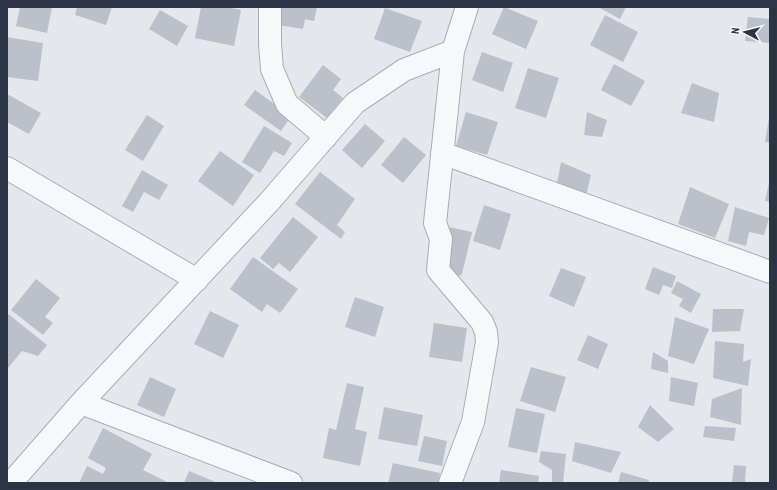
<svg xmlns="http://www.w3.org/2000/svg" width="777" height="490" viewBox="0 0 777 490" font-family="'PT Sans Narrow',sans-serif">
	<rect width="100%" height="100%" fill="#e4e7ec"/>
	<path fill="#bbc0ca" d="M 20,7 L 52,7 L 47,33 L 16,26 Z
		M 77,7 L 112,7 L 106,25 L 75,15 Z
		M 201,7 L 227,7 L 241,10 L 234,46 L 195,38 Z
		M 281,7 L 317,7 L 314,21 L 305,19 L 303,29 L 278,25 Z
		M 504,7 L 538,21 L 526,49 L 492,34 Z
		M 598,7 L 626,7 L 620,19 Z
		M 385,8 L 422,21 L 410,52 L 374,39 Z
		M 160,10 L 188,26 L 177,46 L 149,29 Z
		M 605,15 L 638,32 L 623,62 L 590,45 Z
		M 748,17 L 770,19 L 770,43 L 745,41 Z
		M 7,37 L 43,43 L 38,81 L 7,77 Z
		M 482,52 L 513,63 L 503,92 L 472,80 Z
		M 614,64 L 645,81 L 631,106 L 601,90 Z
		M 323,65 L 341,79 L 333,90 L 343,98 L 327,118 L 299,97 Z
		M 528,68 L 559,78 L 546,118 L 515,108 Z
		M 692,83 L 719,93 L 714,122 L 681,113 Z
		M 255,90 L 291,116 L 281,131 L 244,105 Z
		M 7,94 L 41,113 L 29,134 L 7,122 Z
		M 466,112 L 498,122 L 487,155 L 456,146 Z
		M 587,112 L 607,120 L 602,137 L 584,135 Z
		M 147,115 L 164,126 L 143,161 L 125,150 Z
		M 769,118 L 770,118 L 770,143 L 765,142 Z
		M 365,124 L 385,141 L 362,168 L 342,150 Z
		M 264,126 L 292,143 L 284,156 L 274,151 L 260,173 L 242,162 Z
		M 404,137 L 426,155 L 403,183 L 381,165 Z
		M 220,151 L 254,175 L 233,206 L 198,181 Z
		M 561,162 L 591,175 L 585,199 L 556,188 Z
		M 142,170 L 168,185 L 159,200 L 144,192 L 133,212 L 122,206 Z
		M 320,172 L 355,199 L 337,225 L 345,232 L 341,239 L 295,204 Z
		M 769,183 L 770,184 L 770,202 L 765,201 Z
		M 690,187 L 729,204 L 715,238 L 678,224 Z
		M 484,205 L 511,214 L 500,250 L 473,241 Z
		M 735,207 L 769,218 L 764,235 L 749,232 L 746,246 L 728,241 Z
		M 293,217 L 318,237 L 290,272 L 279,263 L 273,269 L 260,258 Z
		M 449,227 L 472,232 L 462,274 L 459,276 L 455,274 L 442,258 Z
		M 253,257 L 298,289 L 280,313 L 267,304 L 262,312 L 230,289 Z
		M 653,267 L 676,276 L 672,288 L 663,285 L 659,295 L 645,289 Z
		M 561,268 L 586,277 L 574,307 L 549,296 Z
		M 36,279 L 60,298 L 45,317 L 53,323 L 43,335 L 11,310 Z
		M 677,281 L 701,294 L 691,313 L 679,306 L 683,299 L 671,293 Z
		M 355,297 L 384,307 L 375,337 L 345,327 Z
		M 713,309 L 744,309 L 740,331 L 712,332 Z
		M 210,311 L 239,325 L 223,358 L 194,344 Z
		M 7,313 L 47,345 L 38,356 L 22,351 L 8,368 Z
		M 675,317 L 709,329 L 694,364 L 668,356 Z
		M 434,323 L 467,328 L 462,362 L 429,357 Z
		M 588,335 L 608,344 L 598,369 L 577,360 Z
		M 715,341 L 744,344 L 743,362 L 751,359 L 748,386 L 713,378 Z
		M 653,352 L 668,361 L 668,373 L 651,369 Z
		M 531,367 L 566,377 L 555,412 L 520,401 Z
		M 150,377 L 176,389 L 164,417 L 137,405 Z
		M 671,377 L 698,383 L 694,406 L 669,401 Z
		M 347,383 L 364,387 L 355,429 L 367,432 L 360,466 L 323,458 L 329,428 L 336,430 Z
		M 742,388 L 741,425 L 710,417 L 712,399 Z
		M 650,405 L 674,429 L 658,442 L 638,427 Z
		M 384,407 L 423,415 L 417,446 L 378,439 Z
		M 516,408 L 545,414 L 537,453 L 508,447 Z
		M 705,426 L 736,428 L 734,441 L 703,437 Z
		M 103,428 L 152,454 L 143,470 L 169,483 L 79,483 L 87,466 L 103,474 L 106,468 L 88,458 Z
		M 424,436 L 447,441 L 442,466 L 418,461 Z
		M 575,442 L 621,452 L 611,473 L 572,461 Z
		M 541,451 L 566,454 L 563,483 L 552,483 L 552,470 L 539,462 Z
		M 393,463 L 440,473 L 438,483 L 388,483 Z
		M 734,465 L 746,466 L 745,483 L 732,483 Z
		M 501,470 L 539,476 L 538,483 L 499,483 Z
		M 189,471 L 218,483 L 184,483 Z
		M 621,472 L 649,480 L 648,483 L 618,483 Z"/>
	<g fill="none" stroke-linecap="round" stroke-linejoin="round">
		<g stroke="#a9aeb7" stroke-width="24">
			<path id="minor" d="M 270,7 L 270,44 L 272,69 L 287,104 L 326,137
				M 442,153 L 770,272
				M 7,168 L 197,280
				M 81,403 L 291,483
				M 11,483 L 81,403 L 269,202 L 355,103 L 404,70 L 453,51
				M 450,483 L 473,422 L 487,342 L 486,332 L 482,322 L 438,270 L 441,239 L 435,223 L 453,51 L 467,7"/>
		</g>
		<use href="#minor" stroke="#f7f8fa" stroke-width="22"/>
	</g>
	<rect width="777" height="490" fill="none" stroke="#2b3445" stroke-width="16"/>
	<g transform="translate(745 32) rotate(277)" stroke="#f4f6f9" stroke-width="3" paint-order="stroke">
	<path d="M0-3L7 15L0 10L-7 15Z" fill="#2b3445"/>
	<text y="-6" font-size="11" font-weight="bold" text-anchor="middle" fill="#2b3445">N</text>
	</g>
</svg>
